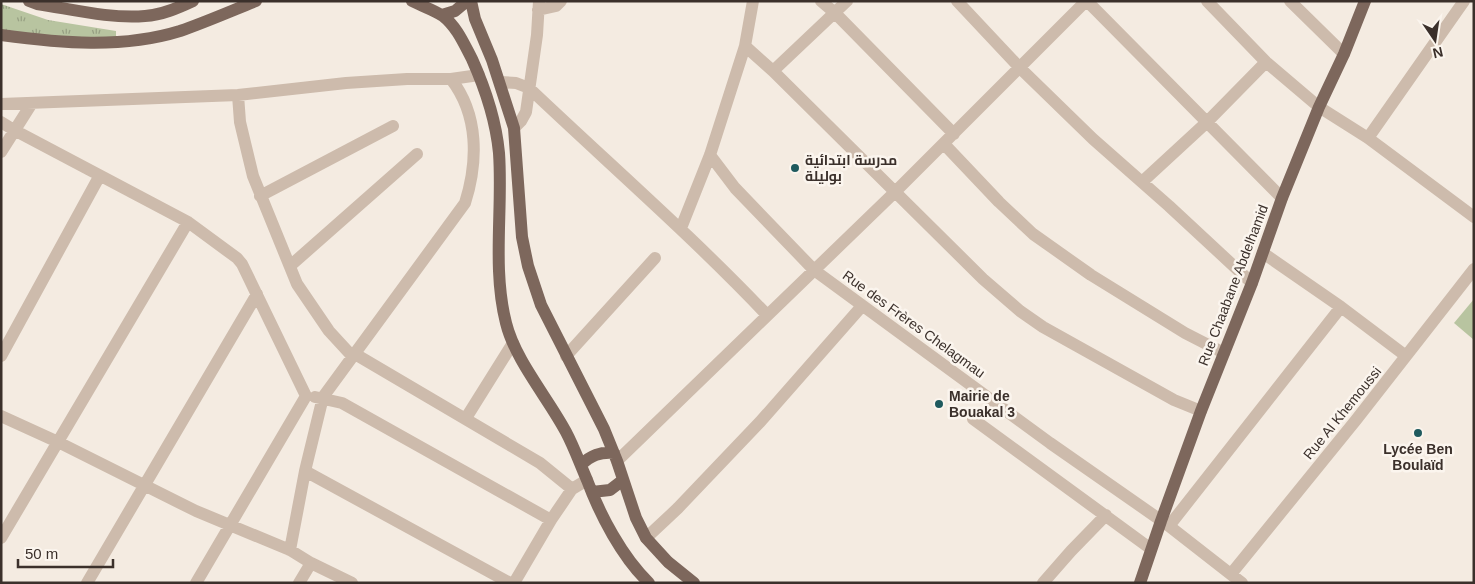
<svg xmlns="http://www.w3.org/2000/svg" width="1475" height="584" viewBox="0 0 1475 584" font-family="Arial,Cairo,sans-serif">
	<defs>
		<pattern id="grass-tufts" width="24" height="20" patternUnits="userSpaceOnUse" patternTransform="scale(1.25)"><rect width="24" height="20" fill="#b8c4a0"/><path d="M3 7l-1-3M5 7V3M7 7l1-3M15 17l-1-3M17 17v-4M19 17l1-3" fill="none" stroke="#97a083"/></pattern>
	</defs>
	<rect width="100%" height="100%" fill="#f4ebe1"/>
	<path fill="url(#grass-tufts)" d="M 1,4 L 48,20 L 116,31 L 116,40 L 1,34 Z"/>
	<path fill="#b8c4a0" d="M 1474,299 L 1474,340 L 1454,323 Z"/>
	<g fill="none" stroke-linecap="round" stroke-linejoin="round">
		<path stroke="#cdbbac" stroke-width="12" d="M 821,1 L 835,13 L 954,134
			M 957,1 L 1019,67 L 1093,139 L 1169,206 L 1252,283
			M 1087,1 L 1282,198
			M 1207,1 L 1266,62 L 1319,107 L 1368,138 L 1474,217
			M 1290,1 L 1344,54
			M 538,10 L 556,6 L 561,1
			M 745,46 L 773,71 L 983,279 L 1020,311 L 1043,327 L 1174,400 L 1201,411
			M 773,71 L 847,1
			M 451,79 L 479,75
			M 500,82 L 516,83 L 529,88 C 609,164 692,236 767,315
			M 238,95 L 240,122 L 253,176 L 297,284 L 329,331 L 352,356
			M 1,104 L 238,95 L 346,83 L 407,79 L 451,79 C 479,115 478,162 465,203 L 323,397 L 305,471 L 290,550
			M 1,122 L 14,130 L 188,222 L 237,258 L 242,264 L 306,396
			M 514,128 L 521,121 L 526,112 L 537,35 L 539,1
			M 1368,138 L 1464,1
			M 944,144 L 999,202 L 1033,234 L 1091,275 L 1185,333 L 1224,353
			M 1,152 L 32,103
			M 710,155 L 735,188 L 814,270 L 1050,443 L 1169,526 L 1242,583
			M 1142,182 L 1206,123 L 1266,62
			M 260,196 L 393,126
			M 681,228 L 710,155 L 745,46 L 753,1
			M 1263,253 L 1341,307 L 1406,356
			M 290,266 L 417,154
			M 355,354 L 540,463 L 572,489
			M 1,356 L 99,177
			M 566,356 L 655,258
			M 315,397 L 342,403 L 551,520
			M 1,416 L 58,442 L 196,511 L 290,550 L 311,563 L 352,583
			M 466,418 L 513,343
			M 973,419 L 1151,549
			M 617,461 L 895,192 L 1086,1
			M 305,471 L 510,583
			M 1169,526 L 1341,307
			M 1,538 L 188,222
			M 646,538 L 678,508 L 760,422 L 862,306
			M 1231,574 L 1356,420 L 1474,269
			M 87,583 L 257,294
			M 196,583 L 306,396
			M 299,583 L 311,563
			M 514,583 L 551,520 L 572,489 L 587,480
			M 1043,583 L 1071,551 L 1106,515"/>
		<path stroke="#7d675c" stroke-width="12" d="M 29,1 L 37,4 C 71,9 110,19 145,16 C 162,15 178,8 193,1
			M 412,1 C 422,6 434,10 443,16 C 457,27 464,44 472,59 C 485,88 496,121 499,153 C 503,209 492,268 506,323 C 515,360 548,398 566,432 C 574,447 580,464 587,480 C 600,515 622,557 649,583
			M 471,1 L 475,19 L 492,60 L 514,128 L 522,237 L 528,266 L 541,305 L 604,429 L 617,461 L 636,518 L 646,538 L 668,562 L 694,583
			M 442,15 L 455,11 L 467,1
			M 1,35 C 60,43 122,49 180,31 C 206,22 231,11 256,1
			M 581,465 C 591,455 600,452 614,453
			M 592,492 L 610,490 L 623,480
			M 1140,583 L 1161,521 L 1201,411 L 1252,283 L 1282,198 L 1319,107 L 1344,54 L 1365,1"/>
	</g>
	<g fill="#1f5a5e" stroke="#fbf5ee" stroke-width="2">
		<circle cx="795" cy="168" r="5"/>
		<circle cx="939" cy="404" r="5"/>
		<circle cx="1418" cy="433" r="5"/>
	</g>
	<g text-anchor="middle" stroke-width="5" stroke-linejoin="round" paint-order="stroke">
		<g font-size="14" font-weight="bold" fill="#3b302b" stroke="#fbf5ee" text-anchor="start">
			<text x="805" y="165">مدرسة ابتدائية<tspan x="805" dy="16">بوليلة</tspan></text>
			<text x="949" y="401">Mairie de<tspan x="949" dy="16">Bouakal 3</tspan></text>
			<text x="1418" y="454" text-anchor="middle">Lycée Ben<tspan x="1418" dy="16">Boulaïd</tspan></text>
		</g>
		<g font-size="14" fill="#3b302b" stroke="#fbf5ee">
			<text transform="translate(1233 285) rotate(-69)" y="5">Rue Chaabane Abdelhamid</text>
			<text transform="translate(914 324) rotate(36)" y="5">Rue des Frères Chelagmau</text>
			<text transform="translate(1342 413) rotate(-51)" y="5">Rue Al Khemoussi</text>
		</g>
	</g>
	<rect width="1475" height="584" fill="none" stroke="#3b302b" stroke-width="5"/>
	<g transform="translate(1435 40) rotate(167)" stroke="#fbf5ee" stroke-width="4" paint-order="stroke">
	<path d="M0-4L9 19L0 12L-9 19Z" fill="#3b302b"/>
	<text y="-8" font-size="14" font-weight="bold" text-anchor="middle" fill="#3b302b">N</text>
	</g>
	<path d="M18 559v8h95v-8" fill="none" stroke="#3b302b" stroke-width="2.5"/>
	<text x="25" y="559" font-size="15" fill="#3b302b" stroke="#fbf5ee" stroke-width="4" paint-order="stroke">50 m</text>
</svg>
